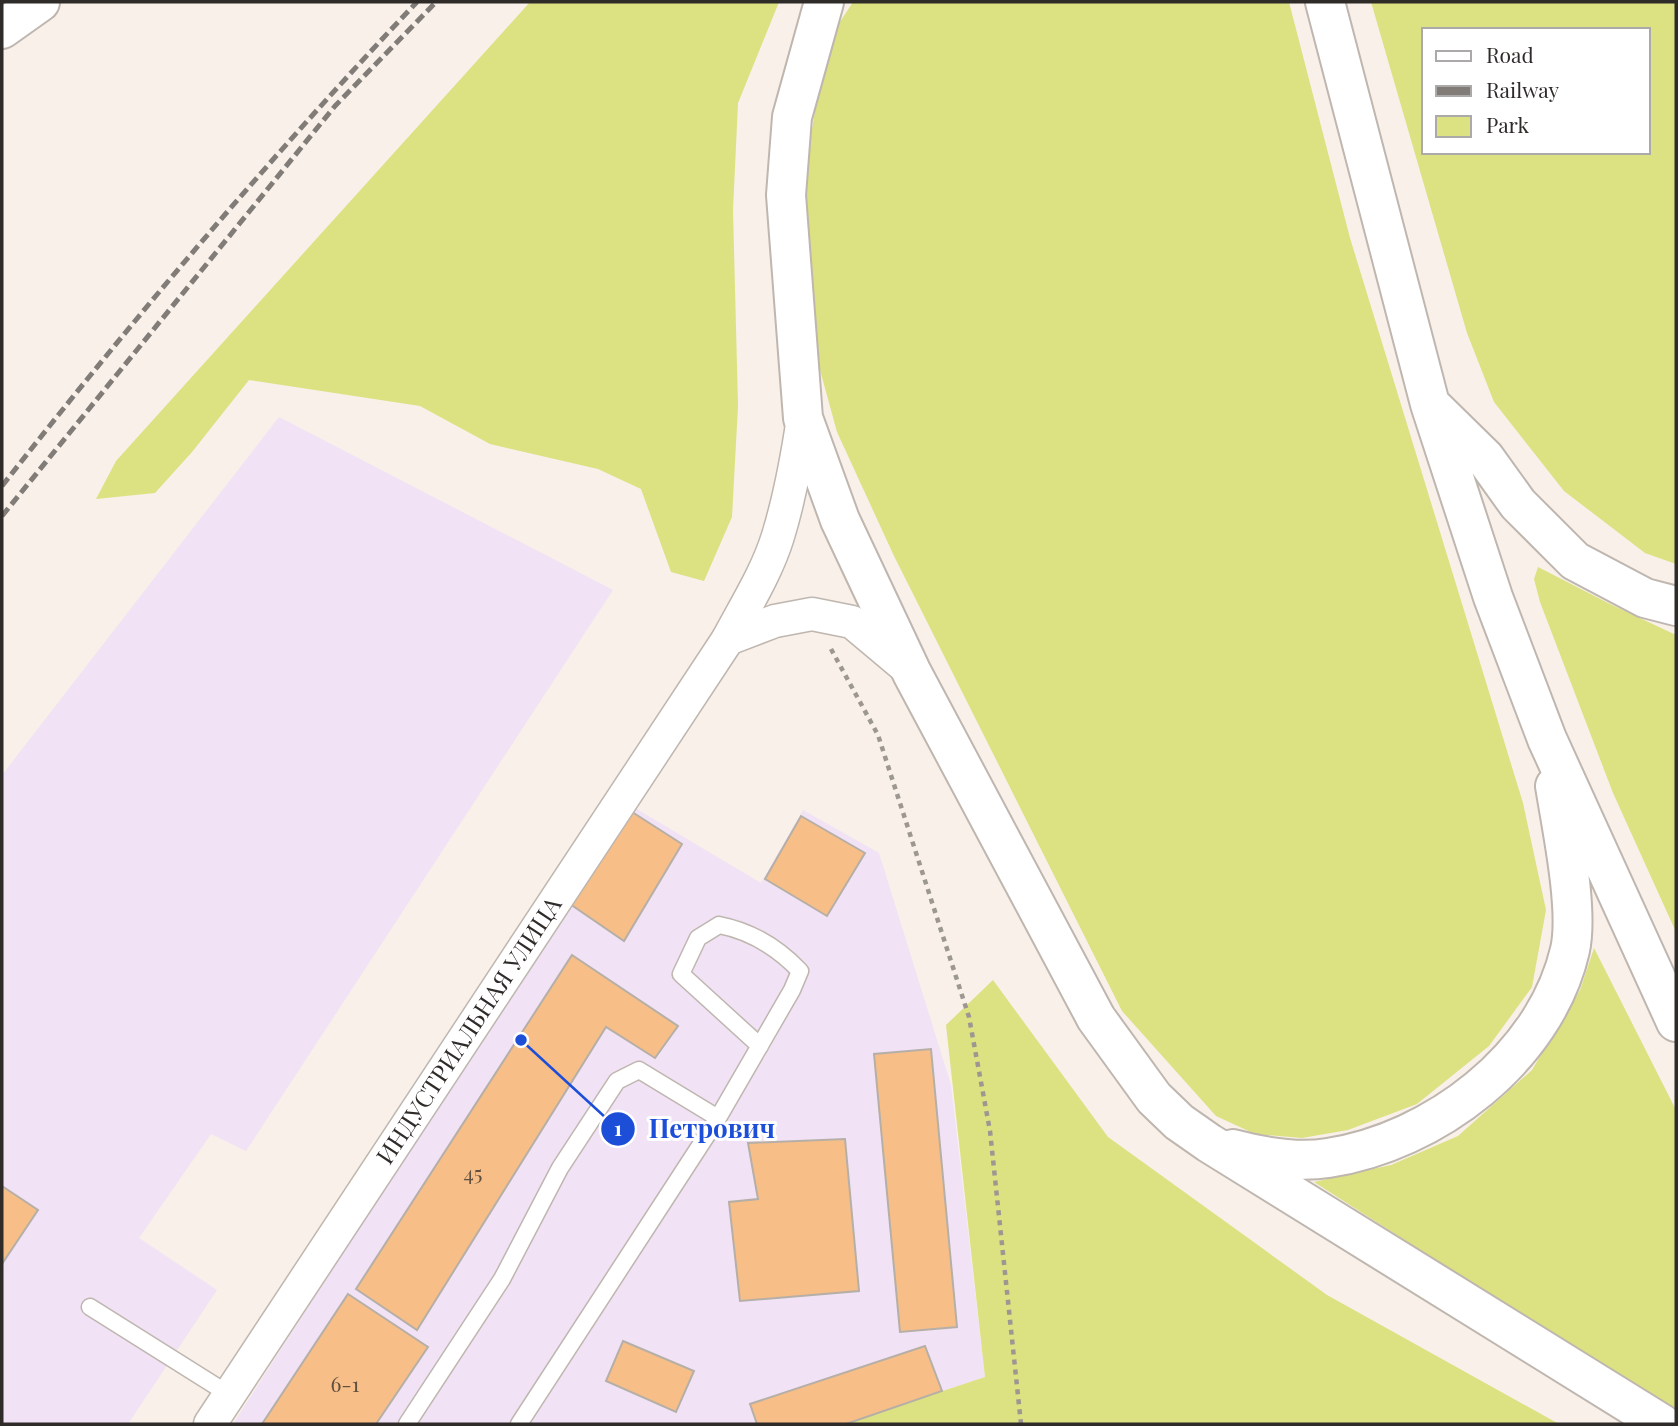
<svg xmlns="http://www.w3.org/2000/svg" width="1678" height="1426" viewBox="0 0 1678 1426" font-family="'Playfair Display',serif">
	<rect width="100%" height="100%" fill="#f8f0e9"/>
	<path fill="#f1e2f5" d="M 279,417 L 613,590 L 246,1151 L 211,1134 L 139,1238 L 217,1290 L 128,1424 L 2,1424 L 2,775 Z
		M 630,805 L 761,883 L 803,810 L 879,853 L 951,1085 L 985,1377 L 843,1424 L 233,1424 Z"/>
	<path fill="#dce182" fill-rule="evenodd" d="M 530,2 L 779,2 L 738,103 L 733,210 L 738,406 L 732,517 L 704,581 L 671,572 L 641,489 L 598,469 L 490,444 L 420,406 L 249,380 L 192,452 L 155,493 L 96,499 L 116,461 Z
		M 853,2 L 1289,2 L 1350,238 L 1523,803 L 1546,910 L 1532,987 L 1489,1046 L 1417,1104 L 1348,1130 L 1302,1138 L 1255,1134 L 1216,1116 L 1122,1011 L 894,556 L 837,432 L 820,370 L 807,251 L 799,209 L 826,43 Z
		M 1371,2 L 1676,2 L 1676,564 L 1645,553 L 1564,491 L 1494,402 L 1467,333 ZM 1424,30 L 1648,30 L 1648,152 L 1424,152 Z
		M 1538,567 L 1610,604 L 1676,635 L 1676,932 L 1613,793 L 1540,602 L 1534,579 Z
		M 1594,948 L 1676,1110 L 1676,1414 L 1314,1182 L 1391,1165 L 1458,1136 L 1532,1070 L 1580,990 Z
		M 993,980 L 1108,1137 L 1327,1295 L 1559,1424 L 843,1424 L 985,1377 L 946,1025 Z"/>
	<path fill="#f7be87" stroke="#b6afa7" stroke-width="2" d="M 629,810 L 682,844 L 624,941 L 570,904 Z
		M 801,816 L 865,853 L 827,916 L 765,879 Z
		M 572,955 L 678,1026 L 655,1058 L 606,1027 L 417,1330 L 356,1289 Z
		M 931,1049 L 957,1327 L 900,1332 L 874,1054 Z
		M 845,1139 L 859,1291 L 740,1301 L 729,1202 L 758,1199 L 748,1143 Z
		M 2,1186 L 38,1210 L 2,1264 Z
		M 348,1294 L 428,1347 L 376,1424 L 262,1424 Z
		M 623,1341 L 694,1371 L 676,1412 L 606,1381 Z
		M 925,1346 L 942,1391 L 846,1424 L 757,1424 L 750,1404 Z"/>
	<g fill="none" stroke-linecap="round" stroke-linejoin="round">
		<g stroke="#beb6af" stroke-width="19">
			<path id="lane" d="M 718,1118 L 792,990 L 800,971 C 778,948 750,931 719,925 L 698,938 L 681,974 L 760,1046
				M 90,1307 L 230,1395
				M 407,1424 L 502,1279 L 560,1168 L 617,1081 L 639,1070 L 718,1118 L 519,1424"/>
		</g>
		<g stroke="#beb6af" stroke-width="35">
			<g id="street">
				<path d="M 728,639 L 775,621 L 812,614 L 852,622 L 908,669"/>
				<path id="s1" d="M 210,1424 L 728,639 C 746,605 767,572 778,536 C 790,497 797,458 803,418"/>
			</g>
		</g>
		<g stroke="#beb6af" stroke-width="42">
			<path id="secondary" d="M 824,2 L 792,117 L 786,195 L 803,418 L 840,520 L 912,673 L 1096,1018 L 1154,1098 L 1179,1122 L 1209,1143 L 1662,1424
				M 1325,2 L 1430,404 L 1493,597 L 1547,739 L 1676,1022
				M 1434,408 L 1485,458 L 1518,504 L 1575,561 L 1645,598 L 1676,606
				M 1233,1149 C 1263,1157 1297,1163 1328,1158 C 1434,1142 1545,1058 1570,950 C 1579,910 1562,829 1555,786"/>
		</g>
		<g stroke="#beb6af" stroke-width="42">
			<path id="primary" d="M 2,29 L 40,2"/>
		</g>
		<path stroke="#9d9792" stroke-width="4.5" stroke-dasharray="5 5" stroke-linecap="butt" d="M 831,649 L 878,735 L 969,1017 L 990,1131 L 1021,1424"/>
		<use href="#lane" stroke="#fff" stroke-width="16"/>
		<use href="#street" stroke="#fff" stroke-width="32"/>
		<use href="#secondary" stroke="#fff" stroke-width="38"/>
		<use href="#primary" stroke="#fff" stroke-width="38"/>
		<path stroke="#817c78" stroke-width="5" stroke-dasharray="10 5" stroke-linecap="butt" d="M 2,486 C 133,319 271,156 417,2
			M 2,516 L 335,106 L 436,2"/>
	</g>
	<g text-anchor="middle" stroke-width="6" stroke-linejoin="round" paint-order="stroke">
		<g font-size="21" fill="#605040">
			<text x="473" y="1181">45</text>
			<text x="345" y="1392">6-1</text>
		</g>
		<g font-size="24" fill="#2e2b29" stroke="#fff">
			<text dy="8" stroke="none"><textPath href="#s1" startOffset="471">ИНДУСТРИАЛЬНАЯ УЛИЦА</textPath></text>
		</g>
	</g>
	<path fill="none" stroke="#1d4ed8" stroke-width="2.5" d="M521 1040L618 1129"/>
	<g fill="#1d4ed8" stroke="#fff" stroke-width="2.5">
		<circle cx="521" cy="1040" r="7"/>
		<circle cx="618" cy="1129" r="18"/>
	</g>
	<g font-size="21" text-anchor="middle" font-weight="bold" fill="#fff">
		<text x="618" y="1136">1</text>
	</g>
	<g font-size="26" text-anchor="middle" font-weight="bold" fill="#1d4ed8" stroke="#fff" stroke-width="6" stroke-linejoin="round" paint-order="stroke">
		<text x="712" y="1138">Петрович</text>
	</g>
	<rect width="1678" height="1426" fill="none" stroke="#2e2b29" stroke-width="7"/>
	<rect x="1422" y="28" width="228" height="126" fill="#ffffff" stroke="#abaaa9" stroke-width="2"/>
	<rect x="1436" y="51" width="35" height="10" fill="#ffffff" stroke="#abaaa9" stroke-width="2"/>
	<text x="1486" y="63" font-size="21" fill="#2e2b29">Road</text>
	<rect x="1436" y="86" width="35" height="10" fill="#817c78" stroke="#abaaa9" stroke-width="2"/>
	<text x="1486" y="98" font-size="21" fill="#2e2b29">Railway</text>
	<rect x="1436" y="116" width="35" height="21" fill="#dce182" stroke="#abaaa9" stroke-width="2"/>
	<text x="1486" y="133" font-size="21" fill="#2e2b29">Park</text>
</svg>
